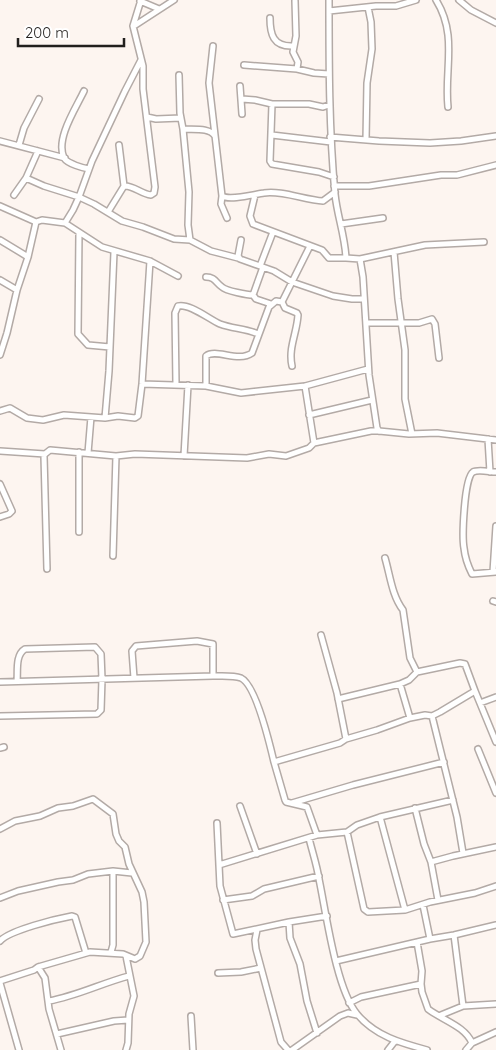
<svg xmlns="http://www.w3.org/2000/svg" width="496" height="1050" viewBox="0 0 496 1050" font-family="Quicksand,sans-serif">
	<rect width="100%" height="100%" fill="#fdf5f0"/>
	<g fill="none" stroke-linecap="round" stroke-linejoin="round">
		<g stroke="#b3aaa6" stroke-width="8">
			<path id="minor" d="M 436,0 C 458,35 444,70 448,107
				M 459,0 L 471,10 L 496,23
				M 140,1 L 159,9
				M 295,1 L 296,36 L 293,52 L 298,62 L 297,69
				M 329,11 L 376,6 L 396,6 L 416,0
				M 270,18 C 270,34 273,47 293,46
				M 134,26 L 174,0
				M 213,46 L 209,83 L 222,196 C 230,201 255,194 264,193 C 281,190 305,200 323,201 L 335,192
				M 244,65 L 297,69 L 314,73 L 329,74
				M 179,75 L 180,113 L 183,129 C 193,130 209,127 215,136
				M 240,86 L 242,114
				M 84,91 C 76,108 55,139 64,158 C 68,164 83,168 89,169
				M 242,99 L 255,100 L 272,104 L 309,104 L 323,107 L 329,105
				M 272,104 L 270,161 L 272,164 L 319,172 L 334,177
				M 147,117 L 156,119 L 181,118
				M 183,129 L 189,192 L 188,225 L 190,240
				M 272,135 L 331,142
				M 330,137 L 379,141 L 430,143 L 461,141 L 496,136
				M 366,140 L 367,83 L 372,49 L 371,22 L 368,7
				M 0,141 L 65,158
				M 19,145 L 24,128 L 39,99
				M 119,145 L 124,186
				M 26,178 L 44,186 L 79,197 L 92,161 L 125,91 L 141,60
				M 334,186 L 369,186 L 441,175 L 457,175 L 496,165
				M 14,195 L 26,178 L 38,151
				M 255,195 L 250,216 L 253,224 L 322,250 L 329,258 L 346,258 C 345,236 337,215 335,194 C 329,129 329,65 329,0
				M 222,196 L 221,204 L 227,218
				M 0,206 L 36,222 L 42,220 L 65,223 L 102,247 L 150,261 L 178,276
				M 108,212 L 124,186 C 133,185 141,194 151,195 L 154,193 L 155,187 L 143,89 L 143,66 L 133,26 L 141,0
				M 65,223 L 73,210 L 79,197 L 94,204 L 122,221 L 143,227 L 174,239 L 190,240 L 211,251 L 238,258
				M 341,224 L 383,218
				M 79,233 L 78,334 L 88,345 L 110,347
				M 0,240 L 28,257
				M 241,240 L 238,256 L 240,259 L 274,271 L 292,282 L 333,296 L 352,299 L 364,299
				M 394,252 L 398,299 L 405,350 L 405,399 L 412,434
				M 346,258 L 360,259 L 425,245 L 484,242
				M 360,259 L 363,277 L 369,375 L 377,428 L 379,431
				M 260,266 L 273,232
				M 263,267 L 253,295 L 256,299 L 271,304
				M 206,277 C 215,277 216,283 222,287 C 226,291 248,295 253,295
				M 0,280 L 17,290
				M 282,302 L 285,308 L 297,313 L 298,315 C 297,333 288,348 292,366
				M 366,323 L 419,323 L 432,319 L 435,324 L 439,358
				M 0,355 L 7,333 L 17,290 L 28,257 L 36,222
				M 142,384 L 206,386 L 241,393 L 305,386 L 314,443
				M 176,384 L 175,313 L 178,306 C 189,303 209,319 220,324 C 233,329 245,328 258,334
				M 206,386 L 206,356 C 216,348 238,363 252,353 L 269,307 L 276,301 L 282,302 L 310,246
				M 305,386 L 368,369
				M 0,411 L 10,408 L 27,418 L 43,420 L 64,415 L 105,418 L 118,416 L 135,418 L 138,416 L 142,384 L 150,261
				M 309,415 L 372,400
				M 105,418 L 109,371 L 114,252
				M 488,439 L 490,472
				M 0,451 L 45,454
				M 79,452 L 79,532
				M 88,453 L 91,417
				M 184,456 L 188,385
				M 496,472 C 490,472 478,469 473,472 C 464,478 462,537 464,548 C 465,558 468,566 472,574 L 496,572
				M 0,484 L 12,511 L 9,514 L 0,517
				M 113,556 L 116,456
				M 385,558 C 390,575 392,596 403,610 L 410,658 L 417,672
				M 47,569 L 44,456 L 45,454 L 50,450 L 116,456 L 135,454 L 247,458 L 269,454 L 286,456 L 309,448 L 314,443 L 371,431 L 379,431 L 409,434 L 437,433 L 496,440
				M 493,572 L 496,526
				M 493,601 L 496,602
				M 321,635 L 337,693 L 346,739
				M 134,678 L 132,651 L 136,646 L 197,641 L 213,644 L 213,676
				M 0,682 L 213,676 C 222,676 233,675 241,678 C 256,685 270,745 274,762 L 340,743 L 346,739 L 377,730 L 410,718 L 425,715 L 432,716 L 440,712 L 475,691 L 465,664 L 460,663 L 417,672 L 409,680 L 400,684 L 338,699
				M 400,684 L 410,718
				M 475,691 L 496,742
				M 480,703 L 496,697
				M 0,716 L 97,714 L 101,710 L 102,679 L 101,654 L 95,647 L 25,649 C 15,655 18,671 17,681
				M 432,716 L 457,817 L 463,853
				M 0,748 L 4,747
				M 478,749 L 496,793
				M 274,762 L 285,800 L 286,802 L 307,807 L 317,835
				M 292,803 L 353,785 L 444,762
				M 240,806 L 257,854
				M 415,808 L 424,844 L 431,862 L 438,900
				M 380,817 L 405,910
				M 217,823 L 220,886 L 233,934 L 289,922 L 327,916
				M 0,829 L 15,821 L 40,816 L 58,808 L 73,806 L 93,799 L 113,814 L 116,834 L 119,841 L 125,847 L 129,864 L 142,892 L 144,902 L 146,942 L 140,956 L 135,959 L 123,954 L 90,952 L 38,967 L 34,970 L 0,981
				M 347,832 L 364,909 L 368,912 L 405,910 L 430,902 L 475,893 L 496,886
				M 309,838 C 312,851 317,865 319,879 C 326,912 336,989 357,1014 C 375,1036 401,1043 427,1050
				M 431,862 L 453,856 L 496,847
				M 219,865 L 317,835 L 347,832 L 357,825 L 380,817 L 453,800
				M 0,898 L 18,891 L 58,882 L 73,880 L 88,874 L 113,871 L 132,873
				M 223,900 L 252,896 L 264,889 L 319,876
				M 423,905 L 430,939
				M 289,922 L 290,938 L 300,964 L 307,1001 L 317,1033
				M 257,930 L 255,940 L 256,949 L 281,1042 L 288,1050
				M 454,935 L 463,1006
				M 0,941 C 10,930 56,919 72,916 L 75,917 L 86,953
				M 417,942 L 422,971 L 421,984
				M 111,952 L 113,945 L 113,871
				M 126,956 L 134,996 L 129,1014 L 128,1043 L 126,1050
				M 336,961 L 430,939 L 454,935 L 496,925
				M 38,967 L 45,978 L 49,1009 L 61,1050
				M 218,973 L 241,972 L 261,968
				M 0,983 L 19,1050
				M 49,1001 C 77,996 102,983 129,976
				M 349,1003 L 361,997 L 421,984 L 422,992 L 428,1009 C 442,1020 465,1026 472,1043
				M 441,1015 L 463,1006 L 496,1004
				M 191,1016 L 193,1050
				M 57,1034 L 114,1021 L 128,1020
				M 292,1050 L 340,1016 L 348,1013 L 357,1015
				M 388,1050 L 395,1041
				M 466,1050 L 472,1043 L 496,1032"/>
		</g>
		<use href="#minor" stroke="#fff" stroke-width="5"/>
	</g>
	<path d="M18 38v8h106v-8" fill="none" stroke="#221f1d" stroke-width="2.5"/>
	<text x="25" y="38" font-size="15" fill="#221f1d" stroke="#ffffff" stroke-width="4" paint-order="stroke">200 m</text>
</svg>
